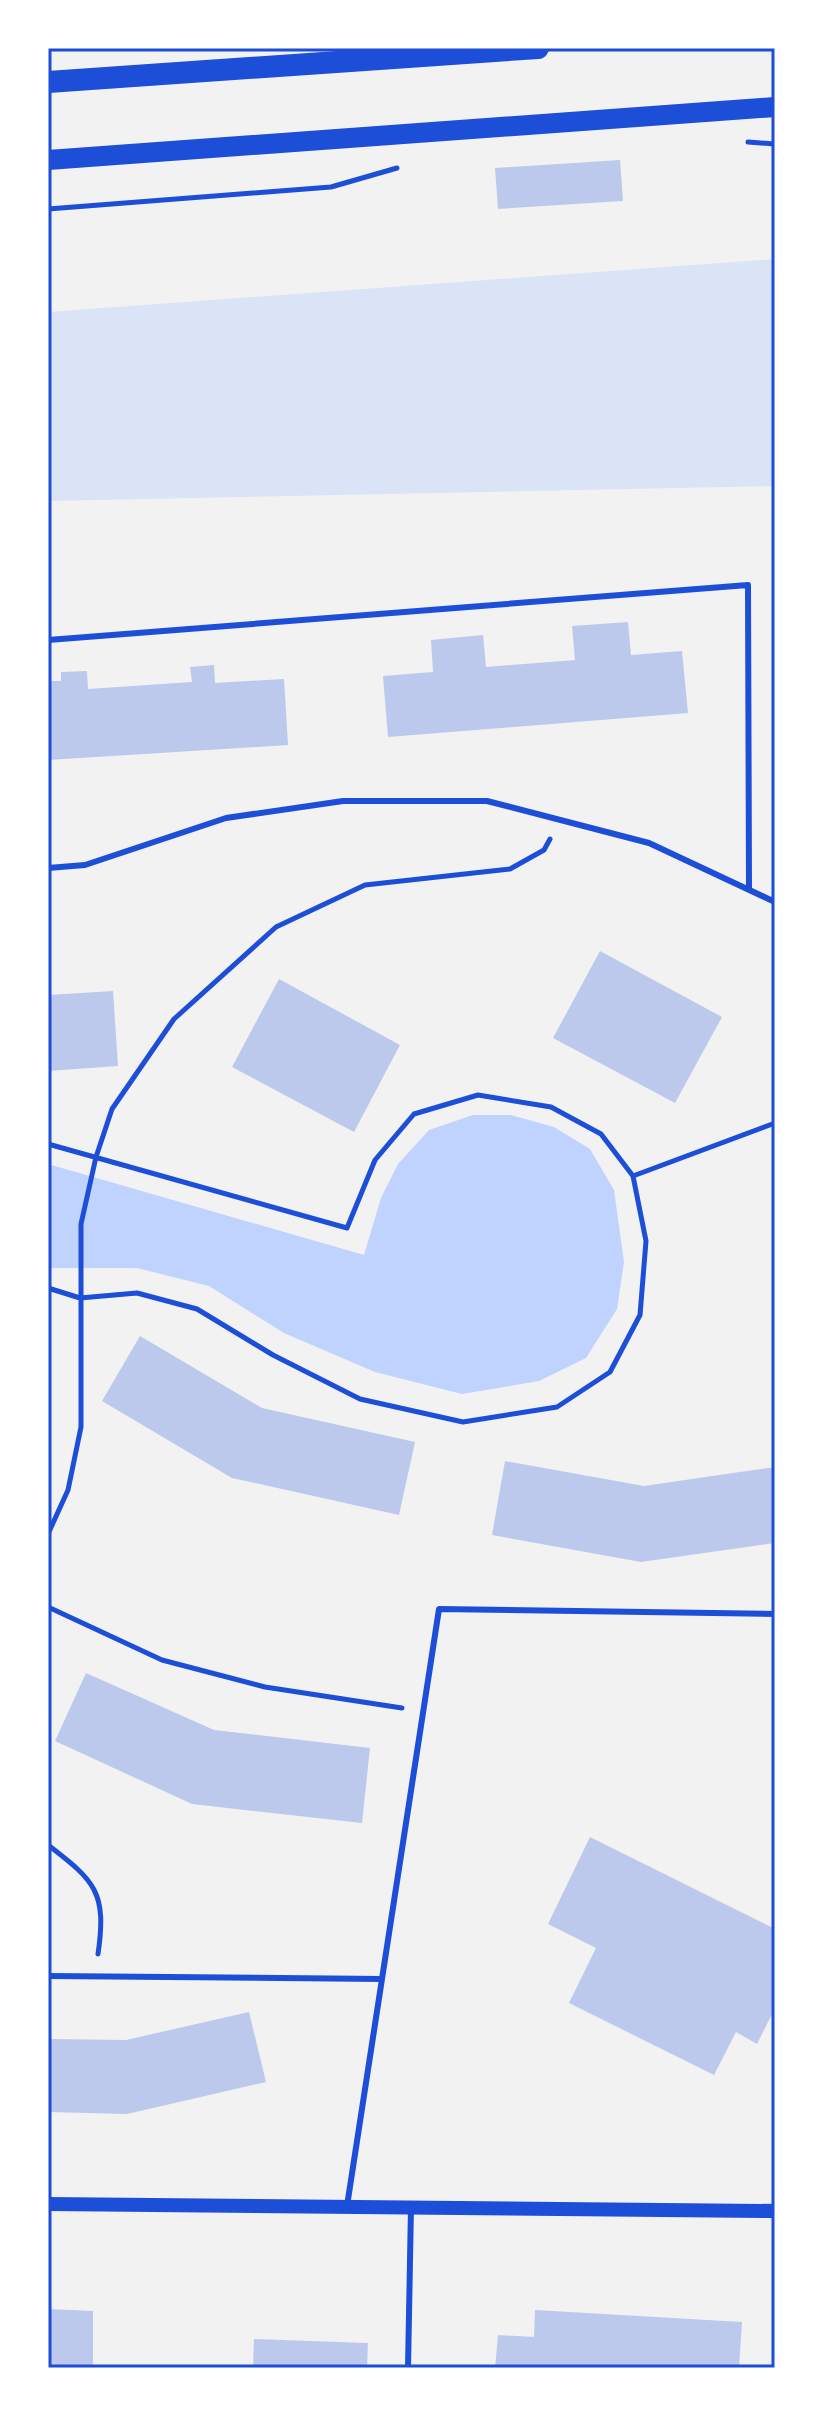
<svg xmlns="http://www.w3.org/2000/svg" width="823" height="2416" viewBox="0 0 823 2416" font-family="Figtree,sans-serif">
	<rect width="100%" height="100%" fill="#f2f2f2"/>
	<path fill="#dbe4f7" d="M 775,259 L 775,486 L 48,501 L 48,312 Z"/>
	<path fill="#bfd3fe" d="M 473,1115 L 511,1115 L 554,1127 L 590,1149 L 614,1190 L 624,1262 L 617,1309 L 586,1358 L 539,1381 L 462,1394 L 375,1372 L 284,1333 L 209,1286 L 137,1268 L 51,1268 L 48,1259 L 48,1164 L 364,1255 L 381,1198 L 398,1164 L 429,1130 Z"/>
	<path fill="#bdc9ec" d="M 620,160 L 623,201 L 498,209 L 495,168 Z
		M 628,622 L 631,655 L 682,651 L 688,713 L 388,737 L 383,676 L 433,672 L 431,640 L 483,635 L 486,667 L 575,660 L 572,626 Z
		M 214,665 L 215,683 L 284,679 L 288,745 L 48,760 L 48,681 L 61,681 L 61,672 L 87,671 L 88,689 L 192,682 L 190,667 Z
		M 600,951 L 722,1017 L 675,1103 L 553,1038 Z
		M 279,979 L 400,1045 L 354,1132 L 232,1067 Z
		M 113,991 L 118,1066 L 48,1071 L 48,995 Z
		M 140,1336 L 262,1408 L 415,1442 L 399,1515 L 232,1478 L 102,1401 Z
		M 505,1461 L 644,1486 L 775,1467 L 775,1543 L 641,1562 L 492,1535 Z
		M 86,1673 L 214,1730 L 370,1748 L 362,1823 L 192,1804 L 55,1741 Z
		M 590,1837 L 775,1929 L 775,2013 L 773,2012 L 757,2044 L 736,2032 L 714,2075 L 569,2003 L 596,1948 L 548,1924 Z
		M 249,2012 L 266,2082 L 127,2114 L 48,2112 L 48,2039 L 126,2040 Z
		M 48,2309 L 93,2311 L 93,2368 L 48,2368 Z
		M 535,2310 L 742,2322 L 739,2368 L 495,2368 L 498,2335 L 534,2337 Z
		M 254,2339 L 368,2343 L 367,2368 L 253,2368 Z"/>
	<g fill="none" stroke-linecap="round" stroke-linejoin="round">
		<path stroke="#1d4ed8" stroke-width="5" d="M 748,142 L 775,144
			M 48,209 L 331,187 L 397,168
			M 48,1144 L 347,1228 L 375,1160 L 414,1114 L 478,1095 L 551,1107 L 601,1134 L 633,1176 L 646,1241 L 640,1315 L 610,1372 L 557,1407 L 463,1422 L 360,1399 L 273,1355 L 197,1309 L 137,1293 L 80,1298 L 48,1288
			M 633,1176 L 775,1123
			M 48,1534 L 68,1490 L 81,1427 L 81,1224 L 96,1157 L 112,1109 L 174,1019 L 276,927 L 365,885 L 510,869 L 544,850 L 550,839
			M 48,1607 L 162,1660 L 265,1687 L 402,1708
			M 48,1845 C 95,1881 107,1892 98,1954"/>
		<path stroke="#1d4ed8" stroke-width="6" d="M 48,640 L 748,585 L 749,889
			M 48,868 L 85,865 L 226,818 L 343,801 L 487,801 L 649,843 L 775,902
			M 48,1976 L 382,1979
			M 347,2206 L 439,1609 L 775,1614
			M 408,2368 L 411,2207"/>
		<path stroke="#1d4ed8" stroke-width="14" d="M 48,2204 L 775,2211"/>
		<path stroke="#1d4ed8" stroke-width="20" d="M 48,160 L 775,107"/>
		<path stroke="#1d4ed8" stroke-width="22" d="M 48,82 L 538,48"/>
	</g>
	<rect width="823" height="2416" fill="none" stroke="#ffffff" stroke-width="100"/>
	<rect x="50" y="50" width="723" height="2316" fill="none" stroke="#1d4ed8" stroke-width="3"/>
</svg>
